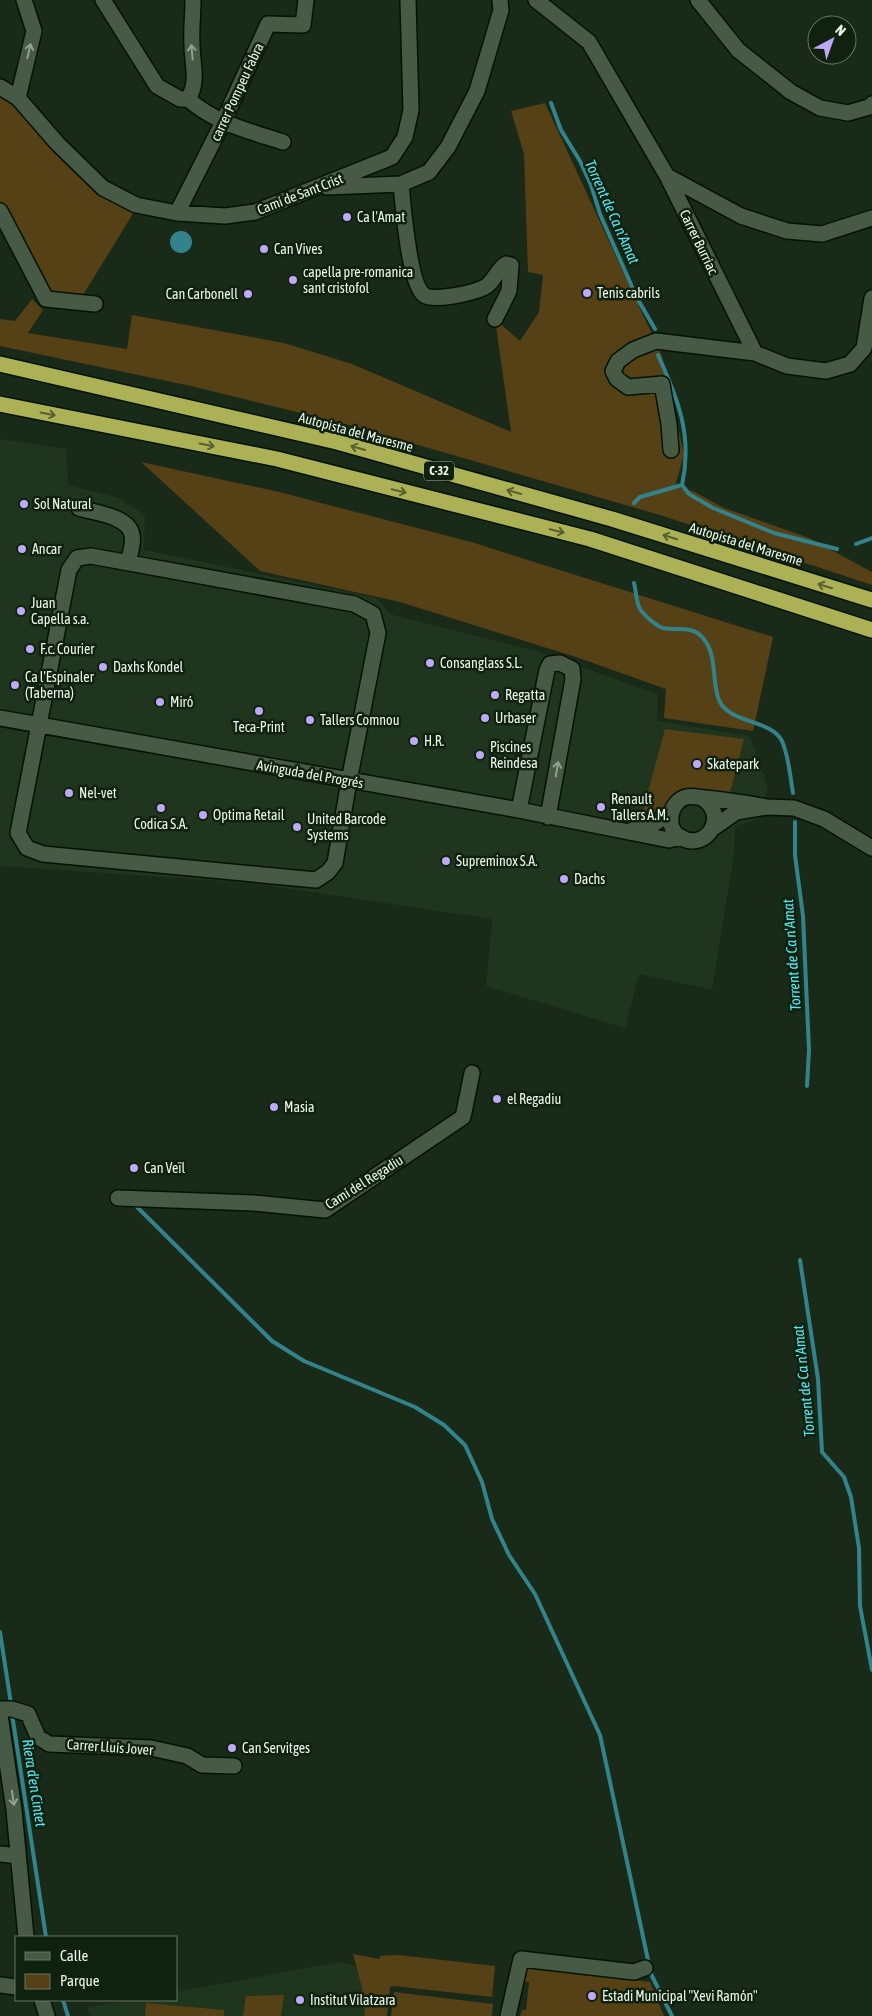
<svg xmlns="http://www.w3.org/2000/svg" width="872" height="2016" viewBox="0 0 872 2016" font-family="'Asap Condensed',sans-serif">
	<rect width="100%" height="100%" fill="#1a2a18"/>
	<path fill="#1f351d" d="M 0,439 L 66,449 L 68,485 L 119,498 L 145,515 L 144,550 L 377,598 L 390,614 L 539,652 L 658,694 L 657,721 L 750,736 L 768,788 L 756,820 L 735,826 L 734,854 L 712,990 L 639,974 L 625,1028 L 486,986 L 492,919 L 253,883 L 0,866 Z
		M 339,1962 L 356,1966 L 362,1988 L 365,2016 L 90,2016 L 87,2007 L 132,2000 L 176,2000 L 176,1992 Z"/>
	<path fill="#564015" d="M 0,97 C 23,110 37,132 54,152 C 77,177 102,198 134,212 L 83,295 L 51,292 L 15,232 L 0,201 Z
		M 545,103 L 662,356 L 684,454 L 675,487 L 693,491 L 724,508 L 809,538 L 872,572 L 872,585 L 660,515 L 349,425 L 191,386 L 0,346 L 0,319 L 15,321 L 32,299 L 43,310 L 28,333 L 127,349 L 132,315 L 284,343 L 352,364 L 511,432 L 495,319 L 520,341 L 539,312 L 543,275 L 528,272 L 524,154 L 511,111 Z
		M 141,462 L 279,492 L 471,542 L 773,637 L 753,731 L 664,718 L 666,689 L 579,658 L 400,602 L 260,571 Z
		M 665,729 L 744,739 L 730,793 L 690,789 L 650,817 L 641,818 Z
		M 353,1954 L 379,1959 L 380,1956 L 398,1955 L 495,1966 L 492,1997 L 394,1986 L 390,1987 L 387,2016 L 365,2016 L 362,1988 Z
		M 526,1967 L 650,1982 L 664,2016 L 520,2016 L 522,2010 L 526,2010 L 529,1982 L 524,1981 Z
		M 394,1992 L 493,2004 L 492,2016 L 391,2016 Z
		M 284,1995 L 281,2016 L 243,2016 L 246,1996 Z
		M 146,2003 L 224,2010 L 224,2016 L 145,2016 Z"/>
	<path fill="#32838b" d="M170 242a11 11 0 1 1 22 0a11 11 0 1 1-22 0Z"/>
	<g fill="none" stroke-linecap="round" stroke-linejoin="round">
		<path stroke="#32838b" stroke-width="4" d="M 551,103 L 561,130 L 580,161 L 591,185 L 600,214 L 637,298 L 655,329
			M 682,485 L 689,494 L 713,508 L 774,533 L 837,549
			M 634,503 L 640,497 L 682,485 C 693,436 678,399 658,355
			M 856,544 L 872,538
			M 634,583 C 636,590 636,602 640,609 C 644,615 656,626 663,628 C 678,631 692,625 703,638 C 718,656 711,680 719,700 C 729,724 771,719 782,741 C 789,757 790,776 793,793
			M 795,822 L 795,855 L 803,916 L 809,1050 L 807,1086
			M 134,1204 L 272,1341 L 304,1361 L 415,1407 L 444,1425 L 465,1445 L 482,1482 L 492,1519 L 509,1555 L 535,1594 L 600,1735 L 651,1974 L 672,2016
			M 800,1260 L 818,1379 L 822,1452 L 844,1477 L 851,1497 L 859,1548 L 860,1606 L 872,1670
			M 0,1632 L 11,1704
			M 12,1714 L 46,1937
			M 63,2000 L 68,2016"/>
		<g stroke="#041304" stroke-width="18">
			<path id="minor" d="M 103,0 L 157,86 L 180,99 L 188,99
				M 536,0 L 589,42 L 667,176 L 755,353 L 787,366 L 826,371 L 850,364 L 864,348 L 872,298
				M 698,0 L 738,50 L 791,92 L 820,108 L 848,113 L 869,107 L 872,104
				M 0,87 L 18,98 L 57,143 L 103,188 L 136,205 L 177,213 L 225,216 L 255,212 L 392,157 L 405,137 L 411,110 L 408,0
				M 18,98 L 34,31 L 24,0
				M 188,99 C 215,123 249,131 283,142
				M 188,99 C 199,82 192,64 192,44 C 191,30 193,15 193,0
				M 667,176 L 741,216 L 787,231 L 822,234 L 872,218
				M 401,184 C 403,204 409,284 424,295 C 433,302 472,293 483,288 C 493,284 497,269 506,264 L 511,265 L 509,291 L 495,319
				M 327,187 L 401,184 L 429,172 L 448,147 L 477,91 L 501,10 L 500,0
				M 0,211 L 46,299 L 95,304
				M 177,213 L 223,122 L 268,24 L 303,25 L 306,0
				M 671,450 L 669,424 L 662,384 L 628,387 L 617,379 L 613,371 L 618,361 L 633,350 L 656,341 L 755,353
				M 79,508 C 95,513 129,516 132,535 C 134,543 130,554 128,562
				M 91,556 L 354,604 L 373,614 L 378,633 L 349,781 L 335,863 L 328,872 L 316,880 L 43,854 L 27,848 L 18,833 L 69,570 L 77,558 Z
				M 0,718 L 519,810 L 669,840 L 681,837
				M 702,798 C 730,815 706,853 680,837 C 673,833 670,825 671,817 C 671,808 678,799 686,797 C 693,795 699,798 705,798 C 726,800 746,803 767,807
				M 519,810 L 547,670 L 550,664 L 560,663 L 572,669 L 573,679 L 548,817
				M 713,828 L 736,812 L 767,807 L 794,808 L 824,819 L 872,848
				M 632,830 L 647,828 L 671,813
				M 118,1198 L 254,1203 L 325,1210 L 463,1117 L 472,1073
				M 0,1709 L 12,1709 L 28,1714 L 38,1737 L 49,1744 L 151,1748 L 187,1756 L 202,1765 L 234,1766
				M 0,1715 L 14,1810 L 26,1937
				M 0,1854 L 18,1856
				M 0,1985 L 16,1987
				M 42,2000 L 47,2016
				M 508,2016 L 521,1959 L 634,1972 L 645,1968"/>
		</g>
		<g stroke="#041304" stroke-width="18">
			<path id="highway" d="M 0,364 L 337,442 L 612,519 L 872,600
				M 0,404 L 277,459 L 590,539 L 872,630"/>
		</g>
		<use href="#minor" stroke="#475a46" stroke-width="15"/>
		<use href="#highway" stroke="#acb155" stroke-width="15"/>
	</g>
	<defs><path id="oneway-shaft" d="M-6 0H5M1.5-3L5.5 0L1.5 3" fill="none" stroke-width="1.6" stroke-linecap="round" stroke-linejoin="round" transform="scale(1.25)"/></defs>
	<g stroke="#91a090">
		<use href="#oneway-shaft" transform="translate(29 51) rotate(-77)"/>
		<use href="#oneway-shaft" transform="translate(192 52) rotate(-95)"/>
		<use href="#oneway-shaft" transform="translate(557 769) rotate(-80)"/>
		<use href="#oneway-shaft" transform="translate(13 1798) rotate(81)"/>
	</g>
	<g stroke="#56622e">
		<use href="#oneway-shaft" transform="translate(48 414) rotate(11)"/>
		<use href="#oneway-shaft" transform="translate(207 445) rotate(11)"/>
		<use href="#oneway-shaft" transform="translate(358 448) rotate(-164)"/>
		<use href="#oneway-shaft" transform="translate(399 491) rotate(14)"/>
		<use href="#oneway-shaft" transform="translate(514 492) rotate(-164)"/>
		<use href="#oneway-shaft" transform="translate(557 531) rotate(14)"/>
		<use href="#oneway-shaft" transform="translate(670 537) rotate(-163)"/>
		<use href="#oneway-shaft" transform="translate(825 586) rotate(-163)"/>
	</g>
	<g fill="#bda9f5" stroke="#10210f" stroke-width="2">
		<circle cx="347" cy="217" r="5"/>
		<circle cx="264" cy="249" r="5"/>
		<circle cx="293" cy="280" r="5"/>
		<circle cx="587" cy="293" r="5"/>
		<circle cx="248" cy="294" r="5"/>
		<circle cx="24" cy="504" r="5"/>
		<circle cx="22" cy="549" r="5"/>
		<circle cx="21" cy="611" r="5"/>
		<circle cx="30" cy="649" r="5"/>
		<circle cx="430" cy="663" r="5"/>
		<circle cx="103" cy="667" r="5"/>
		<circle cx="15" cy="685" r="5"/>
		<circle cx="495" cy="695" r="5"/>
		<circle cx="160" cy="702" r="5"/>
		<circle cx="259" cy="711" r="5"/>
		<circle cx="485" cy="718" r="5"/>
		<circle cx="310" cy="720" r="5"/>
		<circle cx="414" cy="741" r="5"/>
		<circle cx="480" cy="755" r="5"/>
		<circle cx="697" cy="764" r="5"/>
		<circle cx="69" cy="793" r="5"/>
		<circle cx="601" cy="807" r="5"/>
		<circle cx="161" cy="808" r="5"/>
		<circle cx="203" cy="815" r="5"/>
		<circle cx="297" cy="827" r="5"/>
		<circle cx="446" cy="861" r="5"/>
		<circle cx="564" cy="879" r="5"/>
		<circle cx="497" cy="1099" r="5"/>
		<circle cx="274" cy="1107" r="5"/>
		<circle cx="134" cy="1168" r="5"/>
		<circle cx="232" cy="1748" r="5"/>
		<circle cx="592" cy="1996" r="5"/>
		<circle cx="300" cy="2000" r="5"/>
	</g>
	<g text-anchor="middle" stroke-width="5" stroke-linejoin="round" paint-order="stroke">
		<rect fill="#10210f" stroke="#a9b6a8" stroke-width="1" x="424" y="461.5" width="30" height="19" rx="4"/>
		<g font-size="12" font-weight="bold" fill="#ebf6ea">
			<text x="439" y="475">C-32</text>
		</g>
		<g font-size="14" fill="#ebf6ea" stroke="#10210f">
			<text transform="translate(237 92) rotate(-65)" y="5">carrer Pompeu Fabra</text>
			<text transform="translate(300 194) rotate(-21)" y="5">Camí de Sant Crist</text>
			<text transform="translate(699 242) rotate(64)" y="5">Carrer Burriac</text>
			<text transform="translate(356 432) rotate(15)" y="5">Autopista del Maresme</text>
			<text transform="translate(746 544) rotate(17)" y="5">Autopista del Maresme</text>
			<text transform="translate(310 774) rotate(10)" y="5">Avinguda del Progrés</text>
			<text transform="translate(364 1182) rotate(-32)" y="5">Camí del Regadiu</text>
			<text transform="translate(110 1747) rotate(4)" y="5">Carrer Lluís Jover</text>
		</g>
		<g font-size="14" fill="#ebf6ea" stroke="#10210f" text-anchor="start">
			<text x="357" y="222">Ca l'Amat</text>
			<text x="274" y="254">Can Vives</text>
			<text x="303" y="277">capella pre-romanica<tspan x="303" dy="16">sant cristofol</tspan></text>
			<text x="597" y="298">Tenis cabrils</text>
			<text x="238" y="299" text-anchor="end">Can Carbonell</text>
			<text x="34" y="509">Sol Natural</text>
			<text x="32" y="554">Ancar</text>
			<text x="31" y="608">Juan<tspan x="31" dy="16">Capella s.a.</tspan></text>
			<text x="40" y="654">F.c. Courier</text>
			<text x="440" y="668">Consanglass S.L.</text>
			<text x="113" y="672">Daxhs Kondel</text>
			<text x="25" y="682">Ca l'Espinaler<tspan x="25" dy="16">(Taberna)</tspan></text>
			<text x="505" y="700">Regatta</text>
			<text x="170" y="707">Miró</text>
			<text x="495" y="723">Urbaser</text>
			<text x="320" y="725">Tallers Comnou</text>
			<text x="259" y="732" text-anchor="middle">Teca-Print</text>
			<text x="424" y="746">H.R.</text>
			<text x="490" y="752">Piscines<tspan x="490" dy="16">Reindesa</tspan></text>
			<text x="707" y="769">Skatepark</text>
			<text x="79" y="798">Nel-vet</text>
			<text x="611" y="804">Renault<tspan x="611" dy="16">Tallers A.M.</tspan></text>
			<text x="213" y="820">Optima Retail</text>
			<text x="307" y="824">United Barcode<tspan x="307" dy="16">Systems</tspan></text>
			<text x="161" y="829" text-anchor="middle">Codica S.A.</text>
			<text x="456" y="866">Supreminox S.A.</text>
			<text x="574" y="884">Dachs</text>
			<text x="507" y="1104">el Regadiu</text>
			<text x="284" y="1112">Masia</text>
			<text x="144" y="1173">Can Veïl</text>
			<text x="242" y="1753">Can Servitges</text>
			<text x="602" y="2001">Estadi Municipal "Xevi Ramón"</text>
			<text x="310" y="2005">Institut Vilatzara</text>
		</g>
		<g font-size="15" font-style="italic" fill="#51ecf9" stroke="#10210f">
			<text transform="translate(612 212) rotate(66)" y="5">Torrent de Ca n'Amat</text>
			<text transform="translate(792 955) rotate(-94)" y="5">Torrent de Ca n'Amat</text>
			<text transform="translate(804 1381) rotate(-96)" y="5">Torrent de Ca n'Amat</text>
			<text transform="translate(34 1783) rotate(81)" y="5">Riera d'en Cintet</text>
		</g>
	</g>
	<rect x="15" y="1936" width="162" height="65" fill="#10210f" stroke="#687667"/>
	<rect x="25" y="1952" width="25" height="8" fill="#475a46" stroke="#687667"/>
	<text x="60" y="1961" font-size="15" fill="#ebf6ea">Calle</text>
	<rect x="25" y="1974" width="25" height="15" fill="#564015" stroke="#687667"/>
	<text x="60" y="1986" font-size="15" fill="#ebf6ea">Parque</text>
	<g transform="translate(832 40) rotate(41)"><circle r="24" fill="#10210f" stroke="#687667"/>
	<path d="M0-4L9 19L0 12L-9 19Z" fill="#bda9f5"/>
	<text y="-8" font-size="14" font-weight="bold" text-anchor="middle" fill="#ebf6ea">N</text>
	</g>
</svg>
